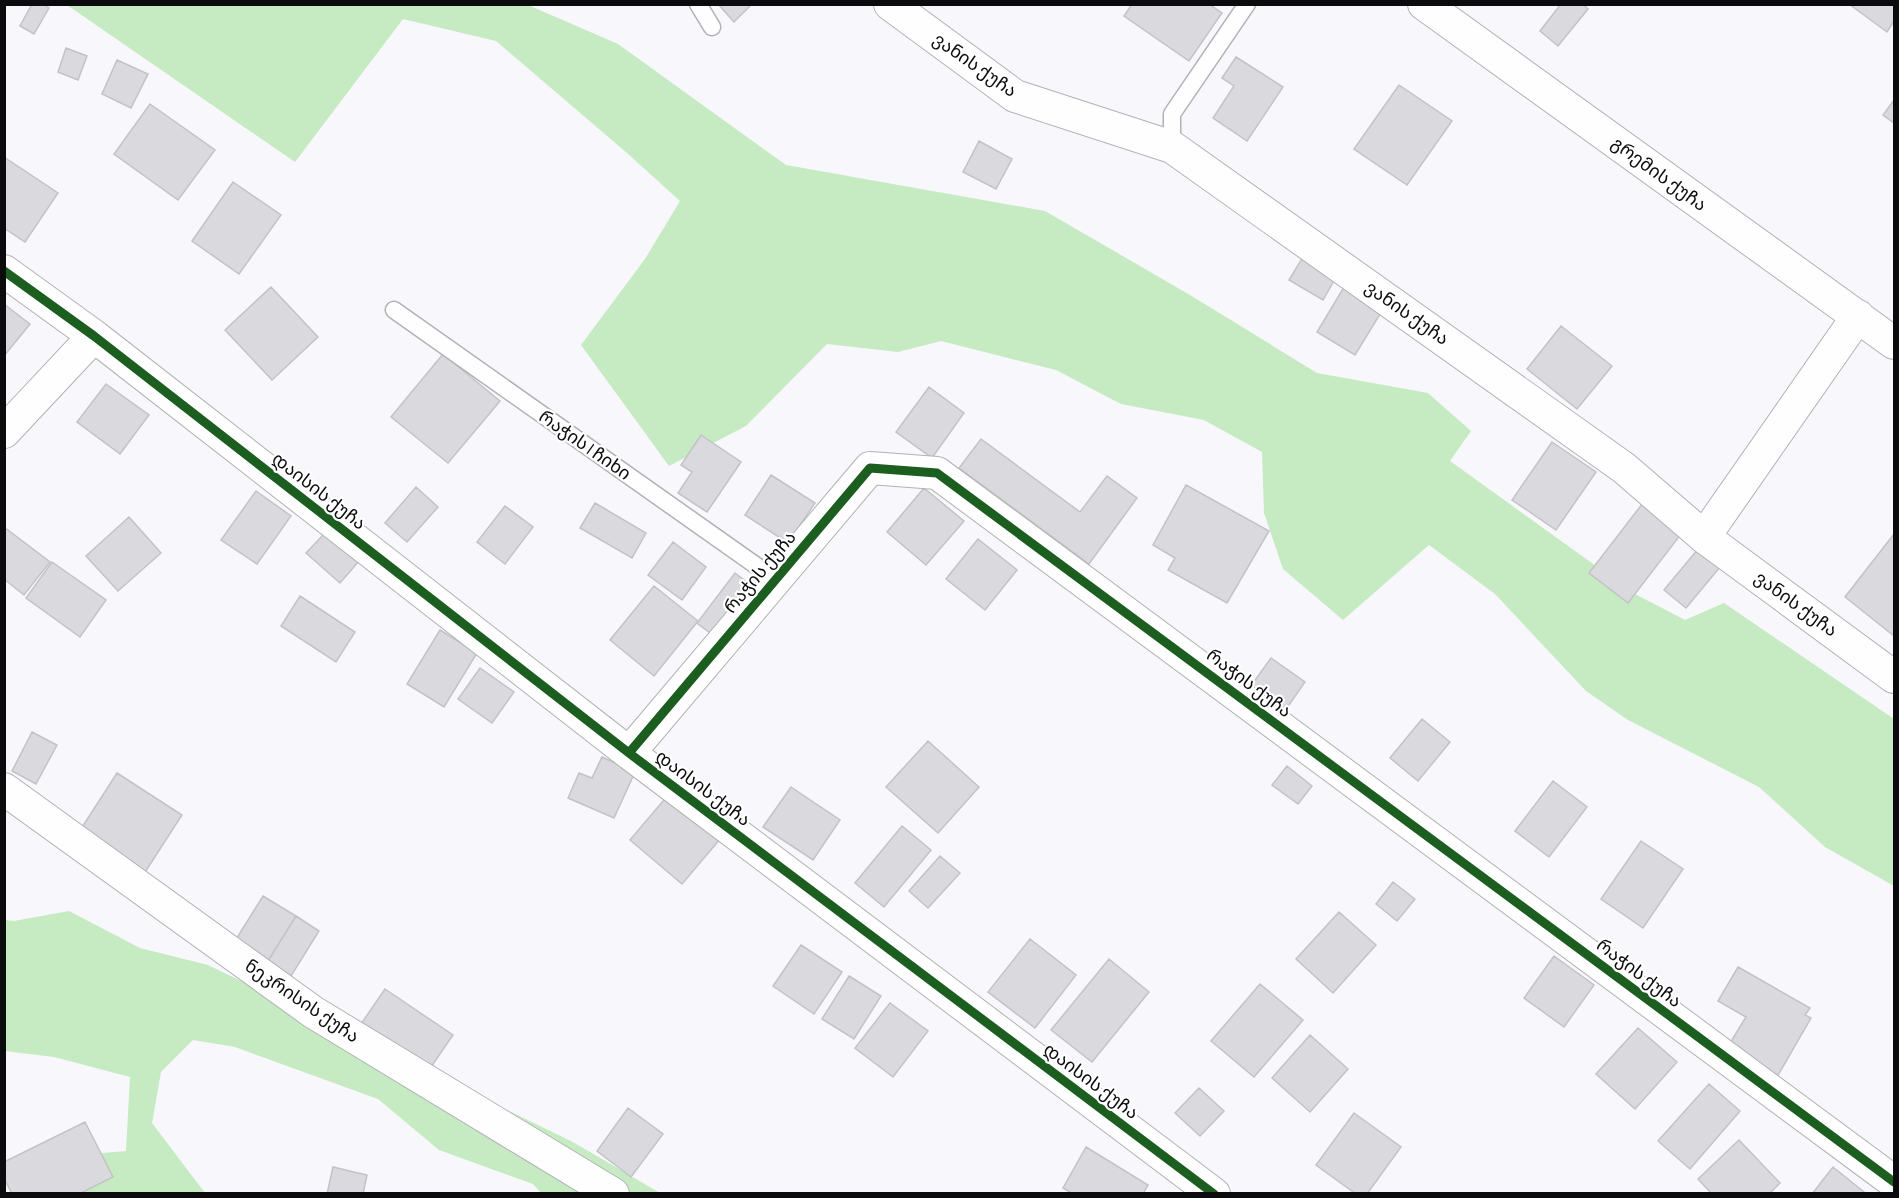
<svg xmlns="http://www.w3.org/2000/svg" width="1899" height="1198" viewBox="0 0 1899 1198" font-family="'Sofia Sans Condensed','Noto Sans Georgian',sans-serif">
	<rect width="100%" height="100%" fill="#f7f7fc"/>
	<path fill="#c6eac2" d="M 67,5 L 528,5 L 618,44 L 786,165 L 1045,211 L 1190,295 L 1317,373 L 1428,393 L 1471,431 L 1450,461 L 1635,594 L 1685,620 L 1724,603 L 1894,719 L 1894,886 L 1825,847 L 1759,787 L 1628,720 L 1586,691 L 1495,594 L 1429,545 L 1343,620 L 1283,569 L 1264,513 L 1262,452 L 1204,420 L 1121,404 L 1056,370 L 941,341 L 898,352 L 827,344 L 746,426 L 669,466 L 581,345 L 645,259 L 680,201 L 627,153 L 496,41 L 403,19 L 295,162 Z
		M 69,911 L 140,948 L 208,965 L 571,1141 L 660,1193 L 541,1193 L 533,1184 L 439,1150 L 378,1099 L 235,1047 L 193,1040 L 161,1072 L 152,1123 L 205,1193 L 34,1193 L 23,1160 L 126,1151 L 130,1077 L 54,1057 L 5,1051 L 5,920 L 14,921 Z"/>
	<path fill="#dad9dd" stroke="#c3c3c6" stroke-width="1.5" d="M 32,4 L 43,4 L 49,8 L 34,34 L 20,26 Z
		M 718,4 L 752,4 L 734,22 Z
		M 1132,4 L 1209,4 L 1222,13 L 1189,61 L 1124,16 Z
		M 1561,4 L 1583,4 L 1588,9 L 1558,46 L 1540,31 Z
		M 1849,4 L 1894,4 L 1894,21 L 1887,32 Z
		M 66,48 L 87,56 L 78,80 L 58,72 Z
		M 1236,57 L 1283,87 L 1247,141 L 1213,118 L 1234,86 L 1222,78 Z
		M 117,60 L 148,74 L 131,108 L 102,94 Z
		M 1399,85 L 1452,121 L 1407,185 L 1354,149 Z
		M 1894,100 L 1894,123 L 1883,115 Z
		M 150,104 L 215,150 L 178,200 L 114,154 Z
		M 979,141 L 1012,159 L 996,189 L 963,172 Z
		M 4,157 L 58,193 L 25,242 L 4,228 Z
		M 233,182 L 281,215 L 239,274 L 192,241 Z
		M 1306,252 L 1339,272 L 1323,300 L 1289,280 Z
		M 271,287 L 318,337 L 272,380 L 225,330 Z
		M 1344,287 L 1382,311 L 1355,355 L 1317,332 Z
		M 4,304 L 30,324 L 4,356 Z
		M 1561,326 L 1612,366 L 1577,409 L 1527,369 Z
		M 443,354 L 500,401 L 448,463 L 391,417 Z
		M 106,384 L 149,415 L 120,454 L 77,422 Z
		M 929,387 L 964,413 L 932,458 L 896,432 Z
		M 701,435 L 741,462 L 707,512 L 678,493 L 692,472 L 681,465 Z
		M 981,439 L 1080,512 L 1107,476 L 1137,498 L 1089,564 L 959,468 Z
		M 1552,442 L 1596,472 L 1556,530 L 1512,500 Z
		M 771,475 L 815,503 L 788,543 L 745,515 Z
		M 1186,485 L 1269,531 L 1227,603 L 1168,570 L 1175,558 L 1153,545 Z
		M 416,487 L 438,507 L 407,542 L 385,523 Z
		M 924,488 L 964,521 L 926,565 L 887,532 Z
		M 256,491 L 291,516 L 257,564 L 221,540 Z
		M 1646,499 L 1685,529 L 1628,603 L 1589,573 Z
		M 595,503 L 646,533 L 632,558 L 580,528 Z
		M 505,506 L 533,527 L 505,564 L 477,542 Z
		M 129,517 L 161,553 L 118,591 L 86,556 Z
		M 4,527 L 50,562 L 24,595 L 4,579 Z
		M 326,532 L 359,561 L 340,583 L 306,553 Z
		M 1894,534 L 1894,636 L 1845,597 Z
		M 978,539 L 1017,570 L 985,610 L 946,579 Z
		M 673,542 L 706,567 L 682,600 L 648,575 Z
		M 1698,549 L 1720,567 L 1686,608 L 1664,590 Z
		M 52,562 L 106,600 L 80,637 L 26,598 Z
		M 735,573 L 756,589 L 718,639 L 697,623 Z
		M 654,586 L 698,621 L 654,676 L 610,640 Z
		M 300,596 L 355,632 L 336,662 L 281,626 Z
		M 440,630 L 477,653 L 444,707 L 407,684 Z
		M 1271,658 L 1305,682 L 1280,718 L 1245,694 Z
		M 480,668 L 514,692 L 492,723 L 458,699 Z
		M 1422,719 L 1450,742 L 1418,781 L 1390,758 Z
		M 32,732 L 57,745 L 36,784 L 12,771 Z
		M 928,741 L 979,787 L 938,833 L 886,787 Z
		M 602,757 L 635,772 L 614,818 L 568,798 L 579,773 L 592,778 Z
		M 1287,766 L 1312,786 L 1298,804 L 1272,785 Z
		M 117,773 L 182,815 L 140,880 L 75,838 Z
		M 1553,781 L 1587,807 L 1549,857 L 1515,831 Z
		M 791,787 L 840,820 L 813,860 L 763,827 Z
		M 669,794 L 721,838 L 682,884 L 630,840 Z
		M 902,826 L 931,850 L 884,907 L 855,883 Z
		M 1641,841 L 1683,869 L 1643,928 L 1601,899 Z
		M 940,856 L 960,873 L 928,908 L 909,891 Z
		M 1393,882 L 1415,899 L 1397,921 L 1376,904 Z
		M 263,896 L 296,916 L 268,961 L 235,941 Z
		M 1339,912 L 1376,945 L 1333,993 L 1296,959 Z
		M 296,916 L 319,931 L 291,976 L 268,961 Z
		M 1030,939 L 1076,975 L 1035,1028 L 988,992 Z
		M 801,945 L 842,972 L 814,1014 L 773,986 Z
		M 1554,956 L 1594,985 L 1564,1027 L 1524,998 Z
		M 1109,959 L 1149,992 L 1092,1062 L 1051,1030 Z
		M 1738,967 L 1810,1008 L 1805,1015 L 1811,1018 L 1777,1077 L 1727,1048 L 1746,1017 L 1718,1001 Z
		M 849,976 L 881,996 L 854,1039 L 822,1019 Z
		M 1260,984 L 1303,1020 L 1254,1077 L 1211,1041 Z
		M 385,989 L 453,1035 L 429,1070 L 361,1024 Z
		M 890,1003 L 928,1031 L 893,1077 L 855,1048 Z
		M 1638,1028 L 1677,1062 L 1635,1109 L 1596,1074 Z
		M 1310,1035 L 1348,1069 L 1310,1112 L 1272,1078 Z
		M 1709,1084 L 1740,1111 L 1690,1169 L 1658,1141 Z
		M 1199,1088 L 1224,1111 L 1200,1136 L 1175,1113 Z
		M 628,1108 L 663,1134 L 631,1177 L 597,1151 Z
		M 1354,1113 L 1401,1147 L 1367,1194 L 1356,1194 L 1316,1165 Z
		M 85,1122 L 113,1177 L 79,1194 L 12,1194 L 4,1178 L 4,1162 Z
		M 1739,1140 L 1780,1183 L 1769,1194 L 1712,1194 L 1698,1179 Z
		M 1086,1147 L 1148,1185 L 1143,1194 L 1073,1194 L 1063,1188 Z
		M 333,1167 L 367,1175 L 363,1194 L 327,1194 Z
		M 1833,1167 L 1864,1192 L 1863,1194 L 1812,1194 Z"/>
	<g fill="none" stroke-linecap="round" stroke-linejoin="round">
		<g stroke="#b2b2b6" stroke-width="19">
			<path id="lane" d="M 698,4 L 712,27
				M 1172,147 L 1172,114 L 1247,4
				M 394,310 L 775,579"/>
		</g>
		<g stroke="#b2b2b6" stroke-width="34">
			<path id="street" d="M 890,4 L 1015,96 L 1172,147 L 1624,468 L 1704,537 L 1894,677
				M 1424,4 L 1894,343
				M 4,271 L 94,336 L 629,753 L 1214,1194
				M 4,432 L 94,336
				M 1704,537 L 1858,316
				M 629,753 L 870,468 L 937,473 L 1894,1182
				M 4,789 L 313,1012 L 613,1194"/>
		</g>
		<use href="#lane" stroke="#fefeff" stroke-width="16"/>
		<use href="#street" stroke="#fefeff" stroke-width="32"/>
		<g stroke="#fff" stroke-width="13">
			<path id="cycleway" d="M 4,271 L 94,336 L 629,753 L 1214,1194
				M 629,753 L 870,468 L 937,473 L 1894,1182"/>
		</g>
		<use href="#cycleway" stroke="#1b5e20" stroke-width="9"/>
	</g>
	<g text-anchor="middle" stroke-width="4.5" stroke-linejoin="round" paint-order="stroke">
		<g font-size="18" fill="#0b0b0e" stroke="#fff">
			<text transform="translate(975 65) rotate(35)" y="6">ვანის ქუჩა</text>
			<text transform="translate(1659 174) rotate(36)" y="6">გრემის ქუჩა</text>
			<text transform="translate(1407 313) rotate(35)" y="6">ვანის ქუჩა</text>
			<text transform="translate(585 445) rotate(35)" y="6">რაჭის I ჩიხი</text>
			<text transform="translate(319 491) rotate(38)" y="6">დაისის ქუჩა</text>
			<text transform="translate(760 572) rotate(-50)" y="6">რაჭის ქუჩა</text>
			<text transform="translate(1796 604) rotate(36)" y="6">ვანის ქუჩა</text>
			<text transform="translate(1249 683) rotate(37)" y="6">რაჭის ქუჩა</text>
			<text transform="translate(703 788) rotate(37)" y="6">დაისის ქუჩა</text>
			<text transform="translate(1639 973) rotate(37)" y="6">რაჭის ქუჩა</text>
			<text transform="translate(302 1001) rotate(34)" y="6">ნეკრისის ქუჩა</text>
			<text transform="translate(1091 1081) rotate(37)" y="6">დაისის ქუჩა</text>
		</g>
	</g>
	<rect width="1899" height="1198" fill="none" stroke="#0b0b0e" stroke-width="12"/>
</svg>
